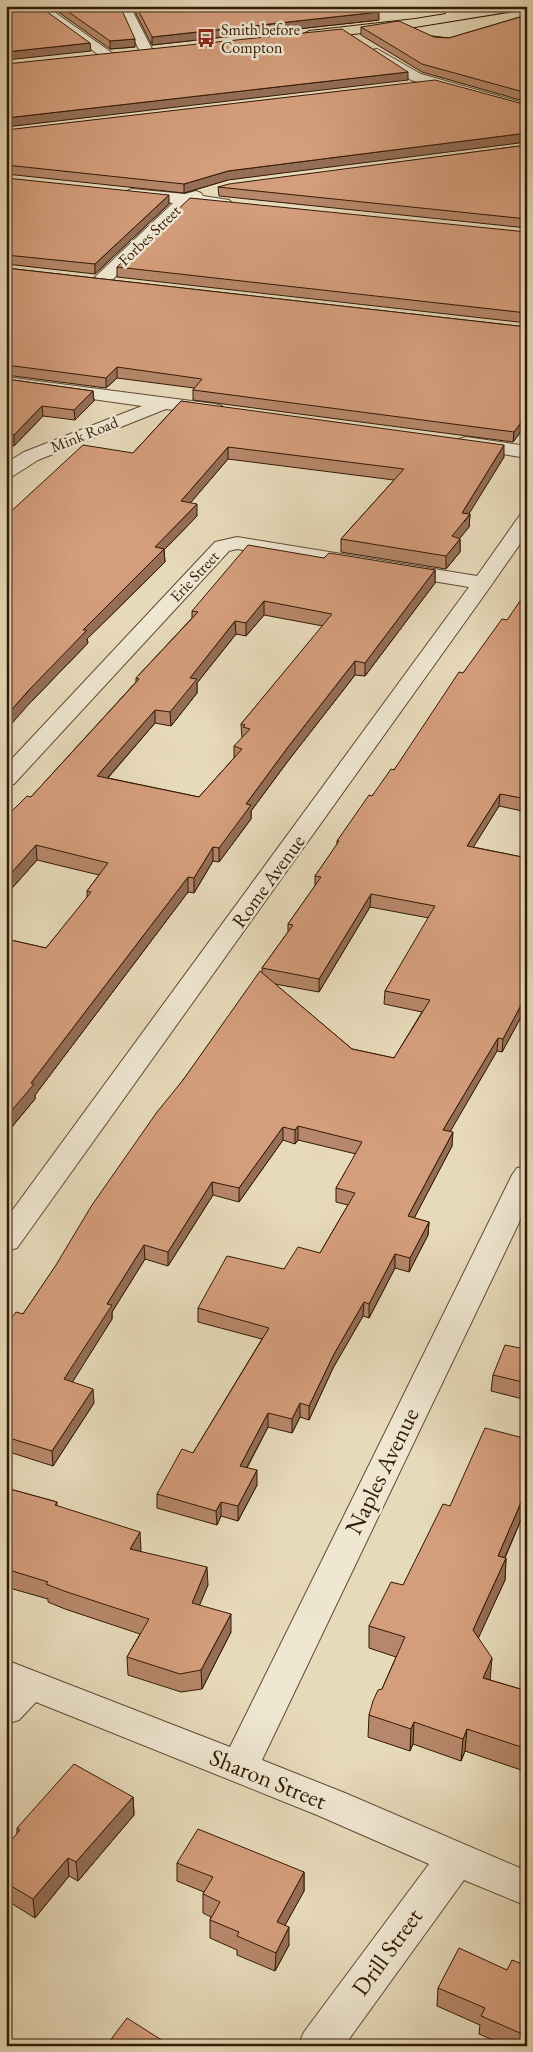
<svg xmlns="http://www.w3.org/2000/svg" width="533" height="2052" viewBox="0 0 533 2052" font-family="'EB Garamond',serif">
	<rect width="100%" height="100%" fill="#e7daba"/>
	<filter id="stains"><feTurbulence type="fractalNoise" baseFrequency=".004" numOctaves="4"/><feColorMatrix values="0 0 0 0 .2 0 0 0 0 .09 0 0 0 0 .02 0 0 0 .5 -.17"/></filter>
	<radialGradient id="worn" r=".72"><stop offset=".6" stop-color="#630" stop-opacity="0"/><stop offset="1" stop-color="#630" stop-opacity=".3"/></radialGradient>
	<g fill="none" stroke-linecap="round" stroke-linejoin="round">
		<g stroke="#604932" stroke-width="2">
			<path id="minor" d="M 31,6 L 46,6 L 115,55 L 108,59 L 103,58 Z
				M 118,6 L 130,6 L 153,51 L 151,54 L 141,54 Z
				M 450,6 L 463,6 L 455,20 L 450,21 L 444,17 Z
				M 132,189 L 185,194 L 196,191 L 201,193 L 203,196 L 229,200 L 232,203 L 229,206 L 224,208 L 189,204 L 107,285 L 95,285 L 93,281 L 95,277 L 173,203 L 127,197 L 124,194 L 127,191 Z
				M 6,377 L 215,404 L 222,406 L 224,410 L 222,414 L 215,416 L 166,409 L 38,460 L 13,476 L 6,478 L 6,463 L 24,452 L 142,406 L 6,387 Z
				M 466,437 L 527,446 L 527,458 L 459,447 L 456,443 L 459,439 Z
				M 527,513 L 527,534 L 490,587 L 17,1248 L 6,1251 L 6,1219 L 469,587 L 237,549 L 229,551 L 14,784 L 6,786 L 6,765 L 215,542 L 237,537 L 477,576 L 520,515 Z
				M 527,1166 L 527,1206 L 262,1760 L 345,1793 L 527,1871 L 527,1906 L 464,1880 L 344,2046 L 298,2046 L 304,2032 L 429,1864 L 317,1815 L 36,1702 L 19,1720 L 6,1724 L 6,1660 L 230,1747 L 512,1175 L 517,1168 Z"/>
		</g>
		<g stroke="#604932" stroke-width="2">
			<path id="tertiary" d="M 377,49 L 421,74 L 527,104 L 527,112 L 411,80 L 372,56 L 370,53 L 372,50 Z"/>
		</g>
		<g stroke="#331904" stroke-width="2">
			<path id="primary" d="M 495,6 L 526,6 L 520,10 L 415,27 L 309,39 L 302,35 L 309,31 L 415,19 Z"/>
		</g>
		<use href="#minor" fill="#efe7d2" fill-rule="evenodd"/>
		<use href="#tertiary" fill="#efe7d2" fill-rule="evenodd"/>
		<use href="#primary" fill="#e7daba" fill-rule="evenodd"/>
	</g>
	<path fill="#b6876a" stroke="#331904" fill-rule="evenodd" d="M 50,6 L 120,6 L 135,47 L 110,49 Z
		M 132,6 L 365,6 L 379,20 L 152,45 Z
		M 527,15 L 527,102 L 422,72 L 361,35 L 361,27 L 449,38 Z
		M 6,130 L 228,180 L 184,193 L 6,174 Z
		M 527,145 L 527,228 L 219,196 L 218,187 Z
		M 6,178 L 169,204 L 95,274 L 6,264 Z
		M 527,232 L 527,323 L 117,277 L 117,267 Z
		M 6,268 L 527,327 L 527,431 L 522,430 L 513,442 L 193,400 L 193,390 L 194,388 L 117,378 L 106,388 L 6,375 Z
		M 6,379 L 93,391 L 94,401 L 75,420 L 43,416 L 14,446 L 6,445 Z
		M 181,401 L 504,457 L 468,514 L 470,514 L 469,527 L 459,539 L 460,539 L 460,552 L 446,569 L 341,552 L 341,539 L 394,480 L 228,459 L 190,503 L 197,516 L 164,550 L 165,562 L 87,639 L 88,643 L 29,704 L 133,453 Z
		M 324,558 L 435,570 L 435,583 L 365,676 L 355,675 L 288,761 L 251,811 L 251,819 L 219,862 L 213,861 L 194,893 L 188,892 L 35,1095 L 35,1099 L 6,1134 L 6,939 L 46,948 L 87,898 L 87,891 L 99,875 L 37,860 L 6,895 L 6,817 L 31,797 L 136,682 L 136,678 L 192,618 L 192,611 ZM 264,615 L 323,626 L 241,724 L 242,738 L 234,746 L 234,758 L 199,797 L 108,778 L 155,723 L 171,726 L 197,693 L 197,683 L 236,634 L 246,636 Z
		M 507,620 L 527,758 L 526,760 L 527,760 L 527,812 L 499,806 L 473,847 L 527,858 L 527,1006 L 502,1052 L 497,1051 L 450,1131 L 452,1146 L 414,1218 L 429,1222 L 428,1235 L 409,1272 L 395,1268 L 369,1318 L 363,1316 L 333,1368 L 309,1420 L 300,1417 L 292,1433 L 268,1427 L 247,1468 L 257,1485 L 238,1521 L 221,1516 L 217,1525 L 157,1508 L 157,1494 L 193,1453 L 262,1339 L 198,1322 L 198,1308 L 320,1253 L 348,1205 L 336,1202 L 336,1188 L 356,1154 L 298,1140 L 295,1144 L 283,1140 L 239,1202 L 213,1195 L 168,1266 L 145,1259 L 112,1312 L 112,1319 L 72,1382 L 94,1403 L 53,1466 L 6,1451 L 6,1325 L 23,1314 L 183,1080 L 262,973 L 262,968 L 288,932 L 288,924 L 315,886 L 315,876 L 337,845 L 337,841 L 372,796 L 394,770 L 463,673 ZM 370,907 L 429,918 L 385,991 L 384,1004 L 422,1012 L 394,1058 L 352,1049 L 275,984 L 319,992 Z
		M 527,1346 L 527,1400 L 491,1391 L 493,1375 L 525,1349 Z
		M 527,1439 L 527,1516 L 523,1515 L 505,1558 L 506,1558 L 505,1580 L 478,1638 L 490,1680 L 527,1691 L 527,1772 L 465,1751 L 461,1761 L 413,1744 L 410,1751 L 368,1737 L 369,1715 L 382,1689 L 396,1657 L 369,1648 L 369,1626 L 403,1585 L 450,1506 Z
		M 6,1488 L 57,1502 L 57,1506 L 141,1550 L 140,1551 L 208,1585 L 199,1605 L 231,1632 L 202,1689 L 181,1692 L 128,1675 L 127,1657 L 140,1634 L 65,1609 L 48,1602 L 48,1599 L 6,1587 Z
		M 133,1797 L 134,1815 L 78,1881 L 69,1876 L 35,1918 L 6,1900 L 6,1846 L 17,1834 L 17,1828 Z
		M 177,1863 L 304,1872 L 304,1891 L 285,1925 L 289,1945 L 275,1971 L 237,1955 L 237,1950 L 210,1938 L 210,1920 L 211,1917 L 203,1913 L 203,1894 L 204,1892 L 177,1881 Z
		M 527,1966 L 527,2046 L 506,2046 L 479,2034 L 480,2025 L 437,2006 L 438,1988 L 507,1970 Z"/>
	<path fill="#946e56" stroke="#331904" d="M 379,12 L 379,20 L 152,45 L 152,37 Z
		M 135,39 L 135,47 L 110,49 L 110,41 Z
		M 90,43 L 91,51 L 6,60 L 6,52 Z
		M 408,72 L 408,80 L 6,127 L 6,118 Z
		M 527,133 L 527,142 L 228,180 L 184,193 L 184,184 L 228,171 Z
		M 169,195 L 169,204 L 95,274 L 95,264 Z
		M 117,367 L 117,378 L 106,388 L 106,378 Z
		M 93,391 L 94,401 L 75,420 L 74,410 Z
		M 42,406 L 43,416 L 14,446 L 14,435 Z
		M 523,420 L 522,430 L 513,442 L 514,432 Z
		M 504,445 L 504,457 L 464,522 L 470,514 L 469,527 L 451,549 L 452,536 L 462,513 Z
		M 228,447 L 228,459 L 181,514 L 181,501 Z
		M 197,504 L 197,516 L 164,550 L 165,562 L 87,639 L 88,643 L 29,704 L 6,730 L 6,716 L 83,630 L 155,547 Z
		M 460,539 L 460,552 L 446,569 L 446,556 Z
		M 435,570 L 435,583 L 365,676 L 365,663 Z
		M 264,601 L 264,615 L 246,636 L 246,623 Z
		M 235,621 L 236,634 L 197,683 L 197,693 L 171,726 L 170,712 L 190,678 Z
		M 355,661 L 355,675 L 288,761 L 251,811 L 251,819 L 219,862 L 219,848 L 246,804 L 288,747 Z
		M 155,710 L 155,723 L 97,790 L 97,776 Z
		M 527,748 L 527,758 L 520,771 L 521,759 Z
		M 500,794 L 499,806 L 466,859 L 467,846 Z
		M 36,845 L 37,860 L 6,895 L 6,879 Z
		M 213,847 L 213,861 L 194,893 L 194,878 Z
		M 188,877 L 188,892 L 35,1095 L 35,1099 L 6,1134 L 6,1117 L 31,1083 Z
		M 371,894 L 370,907 L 319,992 L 319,979 Z
		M 527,994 L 527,1006 L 502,1052 L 503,1039 Z
		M 498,1038 L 497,1051 L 443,1144 L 443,1130 Z
		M 298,1126 L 298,1140 L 295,1144 L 295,1130 Z
		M 283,1127 L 283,1140 L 239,1202 L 239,1188 Z
		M 453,1132 L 452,1146 L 408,1230 L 408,1216 Z
		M 212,1182 L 213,1195 L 168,1266 L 168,1252 Z
		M 429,1222 L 428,1235 L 409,1272 L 410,1258 Z
		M 144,1245 L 145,1259 L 112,1312 L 112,1319 L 65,1394 L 64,1379 L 107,1304 Z
		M 395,1254 L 395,1268 L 369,1318 L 369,1304 Z
		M 364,1302 L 363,1316 L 333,1368 L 309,1420 L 309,1406 L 334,1354 Z
		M 93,1389 L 94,1403 L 53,1466 L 52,1451 Z
		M 300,1403 L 300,1417 L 292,1433 L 292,1419 Z
		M 268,1413 L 268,1427 L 240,1480 L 240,1466 Z
		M 257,1470 L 257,1485 L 238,1521 L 238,1506 Z
		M 525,1493 L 523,1515 L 496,1578 L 498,1556 Z
		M 221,1502 L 221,1516 L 217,1525 L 216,1511 Z
		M 140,1532 L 141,1550 L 131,1567 L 130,1549 Z
		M 506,1558 L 505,1580 L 472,1652 L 473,1630 Z
		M 207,1567 L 208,1585 L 193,1621 L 192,1603 Z
		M 231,1614 L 231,1632 L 202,1689 L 201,1670 Z
		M 492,1658 L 490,1680 L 483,1678 Z
		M 414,1722 L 413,1744 L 410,1751 L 411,1729 Z
		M 467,1729 L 465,1751 L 461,1761 L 463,1739 Z
		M 133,1797 L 134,1815 L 78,1881 L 76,1862 Z
		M 68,1858 L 69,1876 L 35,1918 L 33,1899 Z
		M 304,1872 L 304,1891 L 277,1940 L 277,1922 Z
		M 289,1927 L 289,1945 L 275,1971 L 276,1953 Z"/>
	<path fill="#d49d7b" stroke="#331904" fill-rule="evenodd" d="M 6,6 L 39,6 L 90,43 L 6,52 Z
		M 60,6 L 120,6 L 135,39 L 110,41 Z
		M 136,6 L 365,6 L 379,12 L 152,37 Z
		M 527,15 L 527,93 L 422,64 L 361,27 L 399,21 L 434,37 L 449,38 Z
		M 342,29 L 408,72 L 6,118 L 6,64 Z
		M 435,80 L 527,105 L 527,133 L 228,171 L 184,184 L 6,165 L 6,130 Z
		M 527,145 L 527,219 L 218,187 L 229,184 Z
		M 6,178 L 169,195 L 95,264 L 6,255 Z
		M 190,198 L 527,232 L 527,313 L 117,267 Z
		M 6,268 L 527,327 L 527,420 L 523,420 L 514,432 L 193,390 L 202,379 L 117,367 L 106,378 L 6,365 Z
		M 6,379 L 93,391 L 74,410 L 42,406 L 14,435 L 6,434 Z
		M 181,401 L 504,445 L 462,513 L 470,514 L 452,536 L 460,539 L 446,556 L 341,539 L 404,469 L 228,447 L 181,501 L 197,504 L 155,547 L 164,549 L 83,630 L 87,630 L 28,691 L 6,716 L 6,516 L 83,445 L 133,453 Z
		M 248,545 L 324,558 L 329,553 L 435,570 L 365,663 L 355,661 L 288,747 L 246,804 L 251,805 L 219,848 L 213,847 L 194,878 L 188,877 L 31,1083 L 34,1084 L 6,1117 L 6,939 L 46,948 L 91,892 L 87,891 L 108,863 L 36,845 L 6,879 L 6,817 L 27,796 L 31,797 L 139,679 L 136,678 L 198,612 L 192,611 ZM 264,601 L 332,614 L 241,724 L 245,725 L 243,727 L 250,729 L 234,746 L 242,749 L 199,797 L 97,776 L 155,710 L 170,712 L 197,679 L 190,678 L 235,621 L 246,623 Z
		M 527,591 L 527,748 L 521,759 L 527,760 L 527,799 L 500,794 L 467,846 L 527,858 L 527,994 L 503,1039 L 498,1038 L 443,1130 L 453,1132 L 408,1216 L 429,1222 L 410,1258 L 395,1254 L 369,1304 L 364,1302 L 334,1354 L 309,1406 L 300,1403 L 292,1419 L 268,1413 L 240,1466 L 257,1470 L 238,1506 L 221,1502 L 216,1511 L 157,1494 L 182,1449 L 193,1453 L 269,1328 L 198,1308 L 227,1256 L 284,1269 L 298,1247 L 320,1253 L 355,1193 L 336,1188 L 362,1142 L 298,1126 L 295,1130 L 283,1127 L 239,1188 L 212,1182 L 168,1252 L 144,1245 L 107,1304 L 112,1305 L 64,1379 L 93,1389 L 52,1451 L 6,1437 L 6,1325 L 16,1312 L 23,1314 L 56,1265 L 92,1205 L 157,1112 L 183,1080 L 260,971 L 352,1049 L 394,1058 L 430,1000 L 385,991 L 435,906 L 371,894 L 319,979 L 262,968 L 293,925 L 288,924 L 321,877 L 315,876 L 339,841 L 337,841 L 369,795 L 372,796 L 391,769 L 394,770 L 459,672 L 463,673 L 502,619 L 507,620 Z
		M 505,1345 L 525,1349 L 527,1346 L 527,1383 L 493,1375 Z
		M 485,1428 L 527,1439 L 527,1493 L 525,1493 L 498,1556 L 506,1558 L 473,1630 L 492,1658 L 483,1678 L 527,1691 L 527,1749 L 467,1729 L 463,1739 L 414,1722 L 411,1729 L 369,1715 L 373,1701 L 378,1690 L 382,1689 L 405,1637 L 369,1626 L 391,1582 L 403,1585 L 443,1504 L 450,1506 Z
		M 6,1488 L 57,1502 L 55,1505 L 140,1532 L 130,1549 L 207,1567 L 192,1603 L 231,1614 L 201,1670 L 180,1674 L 127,1657 L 149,1619 L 64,1591 L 46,1584 L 48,1582 L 6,1569 Z
		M 74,1764 L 133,1797 L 76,1862 L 68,1858 L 33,1899 L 6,1883 L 6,1846 L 20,1830 L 17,1828 Z
		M 198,1829 L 304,1872 L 277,1922 L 289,1927 L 276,1953 L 237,1936 L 239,1932 L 210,1920 L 220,1902 L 203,1894 L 213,1877 L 177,1863 Z
		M 459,1948 L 507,1970 L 512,1960 L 527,1966 L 527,2036 L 481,2016 L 485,2008 L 438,1988 Z
		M 127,2018 L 171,2046 L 106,2046 Z"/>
	<defs>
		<g id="bus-bare" transform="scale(1.5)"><path d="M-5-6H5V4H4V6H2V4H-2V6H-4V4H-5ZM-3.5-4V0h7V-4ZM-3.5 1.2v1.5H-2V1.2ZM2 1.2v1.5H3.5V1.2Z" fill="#8f2418" stroke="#efe7d2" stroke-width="2.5" paint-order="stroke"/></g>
	</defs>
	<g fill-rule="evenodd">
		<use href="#bus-bare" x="206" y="38"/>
	</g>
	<g text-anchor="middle" stroke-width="5" stroke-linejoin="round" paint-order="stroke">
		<g font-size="16" fill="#331904" stroke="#efe7d2" text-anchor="start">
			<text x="221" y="35">Smith before<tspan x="221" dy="18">Compton</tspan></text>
		</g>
		<g font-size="16" fill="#331904" stroke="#efe7d2">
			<text transform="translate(149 235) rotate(-44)" y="6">Forbes Street</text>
			<text transform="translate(84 434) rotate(-22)" y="6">Mink Road</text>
			<text transform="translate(194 576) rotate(-47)" y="6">Erie Street</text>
		</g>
		<g font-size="20" fill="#331904" stroke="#efe7d2">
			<text transform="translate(268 881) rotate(-54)" y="7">Rome Avenue</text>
		</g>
		<g font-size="24" fill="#331904" stroke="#efe7d2">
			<text transform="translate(382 1471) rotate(-64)" y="8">Naples Avenue</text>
			<text transform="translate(268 1779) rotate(22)" y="8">Sharon Street</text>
			<text transform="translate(387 1952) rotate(-54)" y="8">Drill Street</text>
		</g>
	</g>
	<rect width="533" height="2052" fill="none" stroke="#e7daba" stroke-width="25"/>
	<rect x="8" y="8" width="518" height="2037" fill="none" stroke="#331904" stroke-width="2.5"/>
	<rect x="12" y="12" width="508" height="2027" fill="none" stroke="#331904"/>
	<rect width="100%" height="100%" filter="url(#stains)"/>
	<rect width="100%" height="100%" fill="url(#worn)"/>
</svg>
